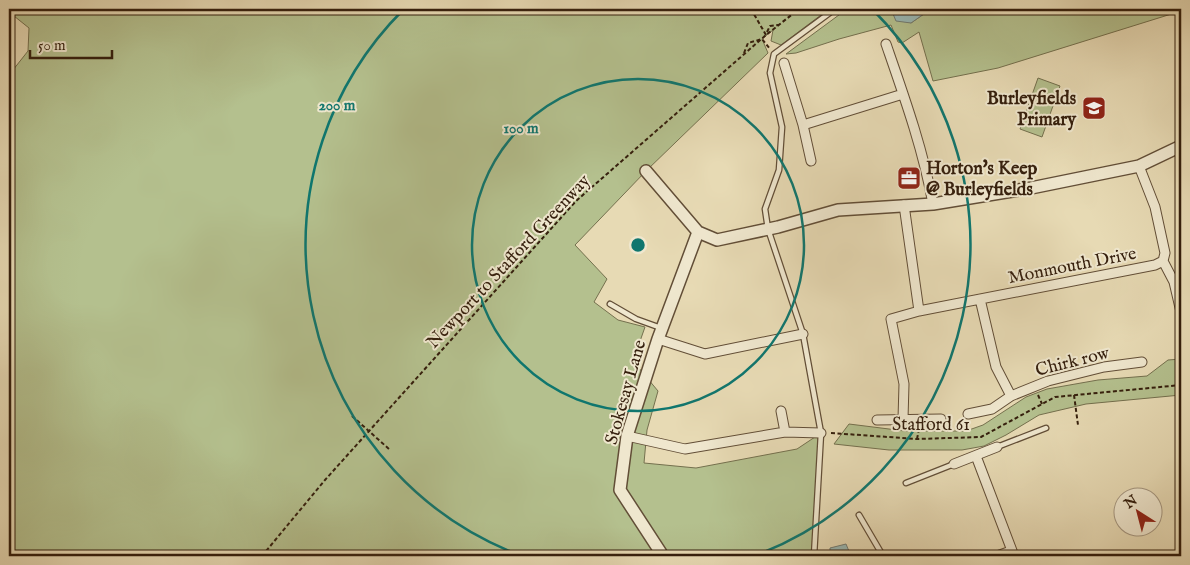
<svg xmlns="http://www.w3.org/2000/svg" width="1190" height="565" viewBox="0 0 1190 565" font-family="'IM FELL English',serif">
	<rect width="100%" height="100%" fill="#e7dab4"/>
	<filter id="stains"><feTurbulence type="fractalNoise" baseFrequency=".004" numOctaves="4"/><feColorMatrix values="0 0 0 0 .2 0 0 0 0 .09 0 0 0 0 .02 0 0 0 .5 -.17"/></filter>
	<radialGradient id="worn" r=".72"><stop offset=".6" stop-color="#630" stop-opacity="0"/><stop offset="1" stop-color="#630" stop-opacity=".3"/></radialGradient>
	<path fill="#b4c08e" stroke="#74704e" d="M 9,9 L 829,9 L 781,45 L 771,41 L 773,30 L 762,39 L 768,53 L 646,171 L 575,245 L 607,279 L 594,302 L 618,320 L 645,327 L 633,361 L 658,391 L 647,430 L 644,463 L 696,468 L 797,449 L 821,433 L 814,556 L 9,556 L 9,75 L 28,51 L 29,28 L 9,12 Z
		M 847,9 L 891,9 L 891,11 L 911,23 L 931,9 L 1181,9 L 1181,11 L 998,68 L 933,81 L 919,32 L 902,43 L 898,42 L 891,25 L 839,39 L 796,53 L 786,54 Z
		M 1038,78 L 1060,86 L 1042,137 L 1020,129 Z
		M 1181,359 L 1181,395 L 1086,404 L 1039,415 L 1006,435 L 984,446 L 962,450 L 889,450 L 834,444 L 849,424 L 905,431 L 966,431 L 983,425 L 1026,397 L 1047,389 L 1098,380 L 1147,376 L 1168,360 Z"/>
	<path fill="#99b9b6" stroke="#717b72" d="M 891,9 L 931,9 L 911,23 L 896,21 Z
		M 846,544 L 851,556 L 830,556 L 830,548 Z"/>
	<g fill="none" stroke-linecap="round" stroke-linejoin="round">
		<g stroke="#624e37" stroke-width="7">
			<path id="service" d="M 610,304 L 636,319 L 661,328
				M 997,447 L 1046,428
				M 906,483 L 954,464
				M 859,515 L 883,556
				M 814,556 L 821,433 L 803,334 L 768,229 L 765,209 L 779,170 L 782,127 L 770,73 L 774,54 L 835,9"/>
		</g>
		<g stroke="#624e37" stroke-width="11">
			<path id="minor" d="M 886,44 C 904,96 923,149 933,204
				M 784,63 L 803,125 L 811,161
				M 803,125 L 903,94
				M 904,205 L 919,311
				M 1163,261 L 1174,282 L 1181,280
				M 1174,282 L 1181,312
				M 980,299 L 996,367 L 1011,396
				M 658,339 L 705,354 L 803,334
				M 781,411 L 785,432
				M 968,414 L 992,409 L 1011,396 L 1048,381 L 1104,367 L 1142,362
				M 903,419 L 904,384 L 891,319 L 919,311 L 1155,265 L 1163,261 L 1165,253 L 1155,207 L 1139,166
				M 877,420 L 941,419
				M 627,436 L 685,449 L 785,432 L 821,433
				M 976,456 L 1014,556
				M 954,464 L 997,447
				M 997,556 L 1011,551"/>
		</g>
		<g stroke="#624e37" stroke-width="14">
			<path id="tertiary" d="M 646,171 L 698,232 L 717,240 L 778,227 L 838,210 L 933,204 L 1031,188 L 1139,166 L 1181,146
				M 663,556 L 620,490 L 627,436 L 658,339 L 698,232"/>
		</g>
		<path stroke="#351f0d" stroke-width="2" stroke-dasharray="4 2.5" stroke-linecap="butt" d="M 751,9 L 766,35
			M 767,32 L 770,26 L 778,25
			M 744,53 L 748,43 L 762,39 L 770,49
			M 1038,395 L 1042,404
			M 1074,395 L 1078,425
			M 831,433 L 917,439 L 981,437 L 1055,397 L 1181,385
			M 917,439 L 919,429
			M 262,556 L 325,480 L 576,201 L 766,35 L 799,9"/>
		<use href="#service" stroke="#efe7ce" stroke-width="4.5"/>
		<use href="#minor" stroke="#efe7ce" stroke-width="9"/>
		<use href="#tertiary" stroke="#efe7ce" stroke-width="11"/>
		<path stroke="#351f0d" stroke-width="2" stroke-dasharray="4 2.5" stroke-linecap="butt" d="M 352,416 L 389,449"/>
	</g>
	<g fill="none" stroke="#0f766e" stroke-width="2.5">
		<circle cx="638" cy="245" r="166"/>
		<path d="M522 556A332 332 0 0 1 403 10M873 10A332 332 0 0 1 754 556"/>
	</g>
	<defs>
		<g id="school-square" transform="scale(1.25)"><rect x="-9" y="-9" width="18" height="18" rx="4" fill="#8f2418" stroke="#efe7ce"/><path d="M0-5L7-2L0 1L-7-2ZM-4 1L0 2.5L4 1V4Q0 6-4 4Z" fill="#fff"/></g>
		<g id="office-square" transform="scale(1.25)"><rect x="-9" y="-9" width="18" height="18" rx="4" fill="#8f2418" stroke="#efe7ce"/><path d="M-6-3h4V-5.5h4V-3h4V5H-6ZM-1-4.5V-3h2v-1.5ZM-6 0V1H6V0Z" fill="#fff"/></g>
	</defs>
	<g fill-rule="evenodd">
		<use href="#school-square" x="1094" y="108"/>
		<use href="#office-square" x="909" y="178"/>
	</g>
	<g text-anchor="middle" stroke-width="4" stroke-linejoin="round" paint-order="stroke">
		<g font-size="18" font-weight="bold" fill="#351f0d" stroke="#efe7ce" text-anchor="end">
			<text x="1076" y="104">Burleyfields<tspan x="1076" dy="21">Primary</tspan></text>
			<text x="926" y="174" text-anchor="start">Horton's Keep<tspan x="926" dy="21">@ Burleyfields</tspan></text>
		</g>
		<g font-size="18" fill="#351f0d" stroke="#efe7ce">
			<text transform="translate(508 261) rotate(-47)" y="6">Newport to Stafford Greenway</text>
			<text transform="translate(1072 265) rotate(-11)" y="6">Monmouth Drive</text>
			<text transform="translate(1072 361) rotate(-14)" y="6">Chirk row</text>
			<text transform="translate(625 392) rotate(-74)" y="6">Stokesay Lane</text>
			<text x="931" y="430">Stafford 61</text>
		</g>
	</g>
	<circle cx="638" cy="245" r="8" fill="#0f766e" stroke="#efe7ce" stroke-width="2.5"/>
	<g font-size="15" text-anchor="middle" font-weight="bold" fill="#0f766e" stroke="#efe7ce" stroke-width="4" stroke-linejoin="round" paint-order="stroke">
		<text x="337" y="110">200 m</text>
		<text x="521" y="133">100 m</text>
	</g>
	<rect width="1190" height="565" fill="none" stroke="#e7dab4" stroke-width="30"/>
	<rect x="10" y="10" width="1170" height="545" fill="none" stroke="#351f0d" stroke-width="2.5"/>
	<rect x="15" y="15" width="1160" height="535" fill="none" stroke="#351f0d"/>
	<g transform="translate(1138 512) rotate(324)"><circle r="24" fill="#efe7ce" stroke="#a59781"/>
	<path d="M0-4L9 19L0 12L-9 19Z" fill="#8f2418"/>
	<text y="-8" font-size="14" font-weight="bold" text-anchor="middle" fill="#351f0d">N</text>
	</g>
	<path d="M30 50v8h82v-8" fill="none" stroke="#351f0d" stroke-width="2.5"/>
	<text x="38" y="50" font-size="15" fill="#351f0d" stroke="#efe7ce" stroke-width="4" paint-order="stroke">50 m</text>
	<rect width="100%" height="100%" filter="url(#stains)"/>
	<rect width="100%" height="100%" fill="url(#worn)"/>
</svg>
